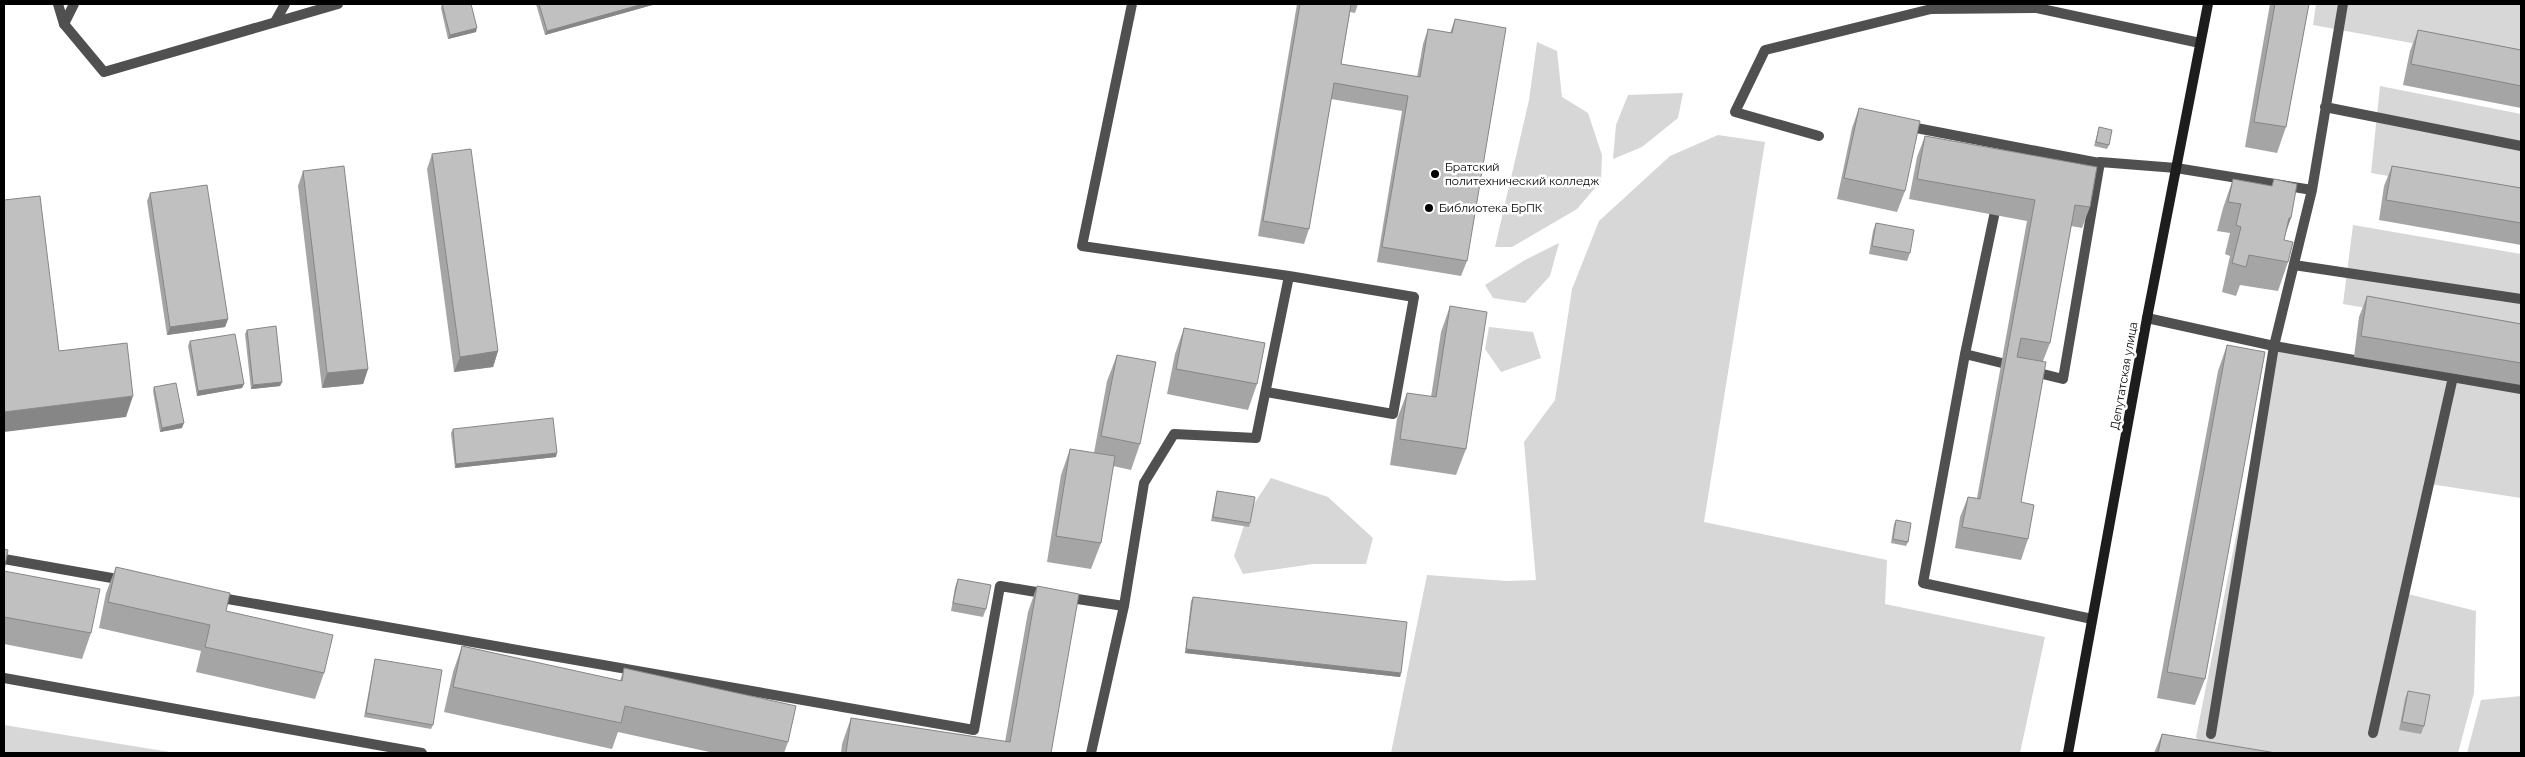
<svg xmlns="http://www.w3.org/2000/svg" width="2525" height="757" viewBox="0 0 2525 757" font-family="Raleway,sans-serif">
	<rect width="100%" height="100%" fill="#fff"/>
	<path fill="#d7d7d7" d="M 2316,4 L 2521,4 L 2521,63 L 2313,25 Z
		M 1537,42 L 1557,51 L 1562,97 L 1588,113 L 1602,155 L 1601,181 L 1577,209 L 1512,247 L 1495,247 L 1529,100 Z
		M 2380,86 L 2521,114 L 2521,199 L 2371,173 Z
		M 1683,93 L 1678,118 L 1642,147 L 1613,159 L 1616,125 L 1628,95 Z
		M 1718,135 L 1765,142 L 1704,522 L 1887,560 L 1885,604 L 2045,637 L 2020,753 L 1391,753 L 1427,575 L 1507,581 L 1536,580 L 1524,442 L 1555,400 L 1572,289 L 1599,221 L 1670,156 Z
		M 2353,225 L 2521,254 L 2521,335 L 2343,304 Z
		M 1559,243 L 1550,276 L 1525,303 L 1493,298 L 1485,285 L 1525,260 Z
		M 1489,327 L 1533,332 L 1541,358 L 1501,372 L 1485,349 Z
		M 2274,346 L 2521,392 L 2521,498 L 2430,484 L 2408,594 L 2476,611 L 2474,693 L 2458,753 L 2223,753 L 2205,750 L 2196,737 Z
		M 1271,478 L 1328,497 L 1373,538 L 1366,564 L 1313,564 L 1243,574 L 1234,556 L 1248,513 Z
		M 2521,696 L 2521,753 L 2467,753 L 2481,700 Z
		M 4,725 L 176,753 L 4,753 Z"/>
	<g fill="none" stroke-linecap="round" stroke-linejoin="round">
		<path stroke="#505050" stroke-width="10" d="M 275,22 L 285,4
			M 64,24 L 74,4
			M 2325,107 L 2521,146
			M 1906,126 L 2099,163
			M 1819,136 L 1735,112 L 1765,50 L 1931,9 L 2037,8 L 2200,43
			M 2294,265 L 2521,299
			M 2147,318 L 2274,346 L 2312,190
			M 1965,354 L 1997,202
			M 2014,366 L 1965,354 L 1923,583 L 2092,619
			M 2031,371 L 2063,379 L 2100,162 L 2176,168 L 2312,190 L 2343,4
			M 1266,392 L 1393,414 L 1414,297 L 1289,276
			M 4,559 L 123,580
			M 216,597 L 974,730 L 1000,586 L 1048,594
			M 1064,597 L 1124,606 L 1091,753
			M 1124,606 L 1144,483 L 1174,434 L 1256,438 L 1289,276 L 1082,246 L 1132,4
			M 2373,733 L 2453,377
			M 2211,734 L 2274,346 L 2521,389"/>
		<path stroke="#505050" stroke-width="10" d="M 58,4 L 64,24 L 104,72 L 338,4
			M 4,678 L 422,753"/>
		<path stroke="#1d1d1d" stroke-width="10" d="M 2068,753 L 2147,318 L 2208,4"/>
	</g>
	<path fill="#a5a5a5" d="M 442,4 L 476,32 L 448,39 L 441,8 Z
		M 536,4 L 656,4 L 545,35 Z
		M 1297,4 L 1358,4 L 1355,13 L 1350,12 L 1341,64 L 1417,77 L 1423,44 L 1428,29 L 1450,33 L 1455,19 L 1467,261 L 1461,276 L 1377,262 L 1402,111 L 1331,99 L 1309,229 L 1304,244 L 1258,236 Z
		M 2270,4 L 2309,4 L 2286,127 L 2277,153 L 2245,147 Z
		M 2418,30 L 2521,50 L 2521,108 L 2403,85 L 2410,51 Z
		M 1859,108 L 1905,191 L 1897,212 L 1837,199 L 1852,128 Z
		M 2099,127 L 2109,145 L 2107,149 L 2094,146 Z
		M 1925,136 L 2090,207 L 2082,228 L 2071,226 L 2050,343 L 2043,361 L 2021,502 L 2028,539 L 2021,560 L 1955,548 L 1960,517 L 1968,497 L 1977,498 L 2027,221 L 1909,199 L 1917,157 Z
		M 432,154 L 498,351 L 493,367 L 454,372 L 427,169 Z
		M 2392,166 L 2521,188 L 2521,245 L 2379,220 L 2384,186 Z
		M 303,171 L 368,369 L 363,384 L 322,388 L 298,186 Z
		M 2233,179 L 2272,186 L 2274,179 L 2285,236 L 2284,240 L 2288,262 L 2278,291 L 2240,285 L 2236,296 L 2222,292 L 2230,256 L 2225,254 L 2230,233 L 2217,231 L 2223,208 Z
		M 150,193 L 228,319 L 225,327 L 167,335 L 147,201 Z
		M 1876,223 L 1910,253 L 1907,261 L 1869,254 L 1873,231 Z
		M 2367,296 L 2521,324 L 2521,385 L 2354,357 L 2359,317 Z
		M 1450,306 L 1466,449 L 1456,475 L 1390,465 L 1397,419 L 1407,393 L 1431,397 L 1441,332 Z
		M 1184,328 L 1257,384 L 1248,410 L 1167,394 L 1175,354 Z
		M 247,330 L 282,382 L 280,386 L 251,389 L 245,334 Z
		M 190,341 L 244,384 L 242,388 L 197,396 L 188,346 Z
		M 2227,345 L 2205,679 L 2195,705 L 2157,698 L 2218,371 Z
		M 1117,355 L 1140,444 L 1131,470 L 1113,466 L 1101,543 L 1091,569 L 1047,562 L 1061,475 L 1070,449 L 1094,453 L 1107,381 Z
		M 154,387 L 182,428 L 160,432 L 153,391 Z
		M 453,429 L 556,457 L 455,468 L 451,433 Z
		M 1217,491 L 1250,523 L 1249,527 L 1211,521 L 1216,495 Z
		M 1896,520 L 1908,542 L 1906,546 L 1891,543 L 1894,524 Z
		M 4,549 L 4,571 L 91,633 L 82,659 L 4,644 Z
		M 116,567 L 226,611 L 324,673 L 315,699 L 196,672 L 201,651 L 99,628 L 106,593 Z
		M 958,579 L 986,609 L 983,617 L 951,611 L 955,587 Z
		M 1037,586 L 1051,753 L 841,753 L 842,744 L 851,718 L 1005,742 L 1028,612 Z
		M 1193,597 L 1401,673 L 1400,677 L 1185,653 L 1191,601 Z
		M 462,646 L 620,681 L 624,668 L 788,742 L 784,753 L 714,753 L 618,732 L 612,749 L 444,712 L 453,672 Z
		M 375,659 L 433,725 L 431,729 L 364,717 L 374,663 Z
		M 2408,691 L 2424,726 L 2421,734 L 2399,730 L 2405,699 Z
		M 2162,734 L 2276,753 L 2154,753 Z"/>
	<path fill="#868686" d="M 643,4 L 656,4 L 545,35 L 547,31 Z
		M 477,28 L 476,32 L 448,39 L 450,35 Z
		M 2289,218 L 2291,218 L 2281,247 Z
		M 228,319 L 225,327 L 167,335 L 170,327 Z
		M 498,351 L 493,367 L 454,372 L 460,357 Z
		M 368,369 L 363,384 L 322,388 L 327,373 Z
		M 282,382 L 280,386 L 251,389 L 253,385 Z
		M 244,384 L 242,388 L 197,396 L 198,391 Z
		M 133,396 L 126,417 L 4,432 L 4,412 Z
		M 184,423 L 182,428 L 160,432 L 162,428 Z
		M 557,453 L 556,457 L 455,468 L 456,464 Z
		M 1186,649 L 1401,673 L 1400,677 L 1185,653 Z"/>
	<path fill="#c0c0c0" stroke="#868686" d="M 442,4 L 471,4 L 477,28 L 450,35 Z
		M 539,4 L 643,4 L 547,31 Z
		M 1300,4 L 1351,4 L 1341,64 L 1420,77 L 1428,29 L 1452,33 L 1455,19 L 1506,28 L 1467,261 L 1382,247 L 1408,96 L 1334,83 L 1309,229 L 1263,221 Z
		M 2275,4 L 2309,4 L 2286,127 L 2254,122 Z
		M 2418,30 L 2521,50 L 2521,86 L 2411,64 Z
		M 1859,108 L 1920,121 L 1905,191 L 1844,178 Z
		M 2099,127 L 2112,130 L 2109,145 L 2096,142 Z
		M 1925,136 L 2097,167 L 2090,207 L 2075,205 L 2050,343 L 2021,338 L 2017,357 L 2046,362 L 2021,502 L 2034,505 L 2028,539 L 1962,527 L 1968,497 L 1980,499 L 2035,200 L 1917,179 Z
		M 471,149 L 498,351 L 460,357 L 432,154 Z
		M 344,166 L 368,369 L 327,373 L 303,171 Z
		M 2392,166 L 2521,188 L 2521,223 L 2386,200 Z
		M 2233,179 L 2272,186 L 2274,179 L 2297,184 L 2291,218 L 2289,218 L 2284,240 L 2293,242 L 2288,262 L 2249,255 L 2246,267 L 2232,263 L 2241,227 L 2236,225 L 2241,204 L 2228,202 Z
		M 207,185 L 228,319 L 170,327 L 150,193 Z
		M 40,196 L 59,351 L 127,343 L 133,396 L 4,412 L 4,200 Z
		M 1876,223 L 1914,230 L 1910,253 L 1872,246 Z
		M 2367,296 L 2521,324 L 2521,363 L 2361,336 Z
		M 1450,306 L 1487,312 L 1466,449 L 1400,439 L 1407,393 L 1436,397 Z
		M 276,326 L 282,382 L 253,385 L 247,330 Z
		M 1184,328 L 1265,343 L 1257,384 L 1176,369 Z
		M 235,334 L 244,384 L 198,391 L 190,341 Z
		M 2227,345 L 2265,352 L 2205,679 L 2167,672 Z
		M 1117,355 L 1156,362 L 1140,444 L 1101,436 Z
		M 176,383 L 184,423 L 162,428 L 154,387 Z
		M 553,418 L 557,453 L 456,464 L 453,429 Z
		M 1070,449 L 1115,456 L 1101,543 L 1056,536 Z
		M 1217,491 L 1255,497 L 1250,523 L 1213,517 Z
		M 1896,520 L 1911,523 L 1908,542 L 1893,539 Z
		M 4,549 L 8,550 L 4,571 L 100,589 L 91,633 L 4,617 Z
		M 116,567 L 230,593 L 226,611 L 333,635 L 324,673 L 205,647 L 210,625 L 108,602 Z
		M 958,579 L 991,585 L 986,609 L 953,603 Z
		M 1037,586 L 1079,594 L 1051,753 L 846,753 L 851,718 L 1010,742 Z
		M 1193,597 L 1407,622 L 1401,673 L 1186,649 Z
		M 462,646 L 622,681 L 624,668 L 796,706 L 788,742 L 625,706 L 621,723 L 453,687 Z
		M 375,659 L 442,670 L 433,725 L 366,713 Z
		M 2408,691 L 2430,695 L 2424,726 L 2402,722 Z
		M 2162,734 L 2276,753 L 2158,753 Z"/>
	<g fill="#000" stroke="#fff" stroke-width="2">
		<circle cx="1435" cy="174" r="5"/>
		<circle cx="1429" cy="208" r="5"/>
	</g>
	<g text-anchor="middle" stroke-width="5" stroke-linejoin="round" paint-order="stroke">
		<g font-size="12" fill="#000" stroke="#fff" text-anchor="start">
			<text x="1445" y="171">Братский<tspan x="1445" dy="14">политехнический колледж</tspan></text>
			<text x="1439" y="212">Библиотека БрПК</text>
		</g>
		<g font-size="12" fill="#000" stroke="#fff">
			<text transform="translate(2124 376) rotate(-80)" y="4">Депутатская улица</text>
		</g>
	</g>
	<rect width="2525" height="757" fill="none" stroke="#000000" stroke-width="10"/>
</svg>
